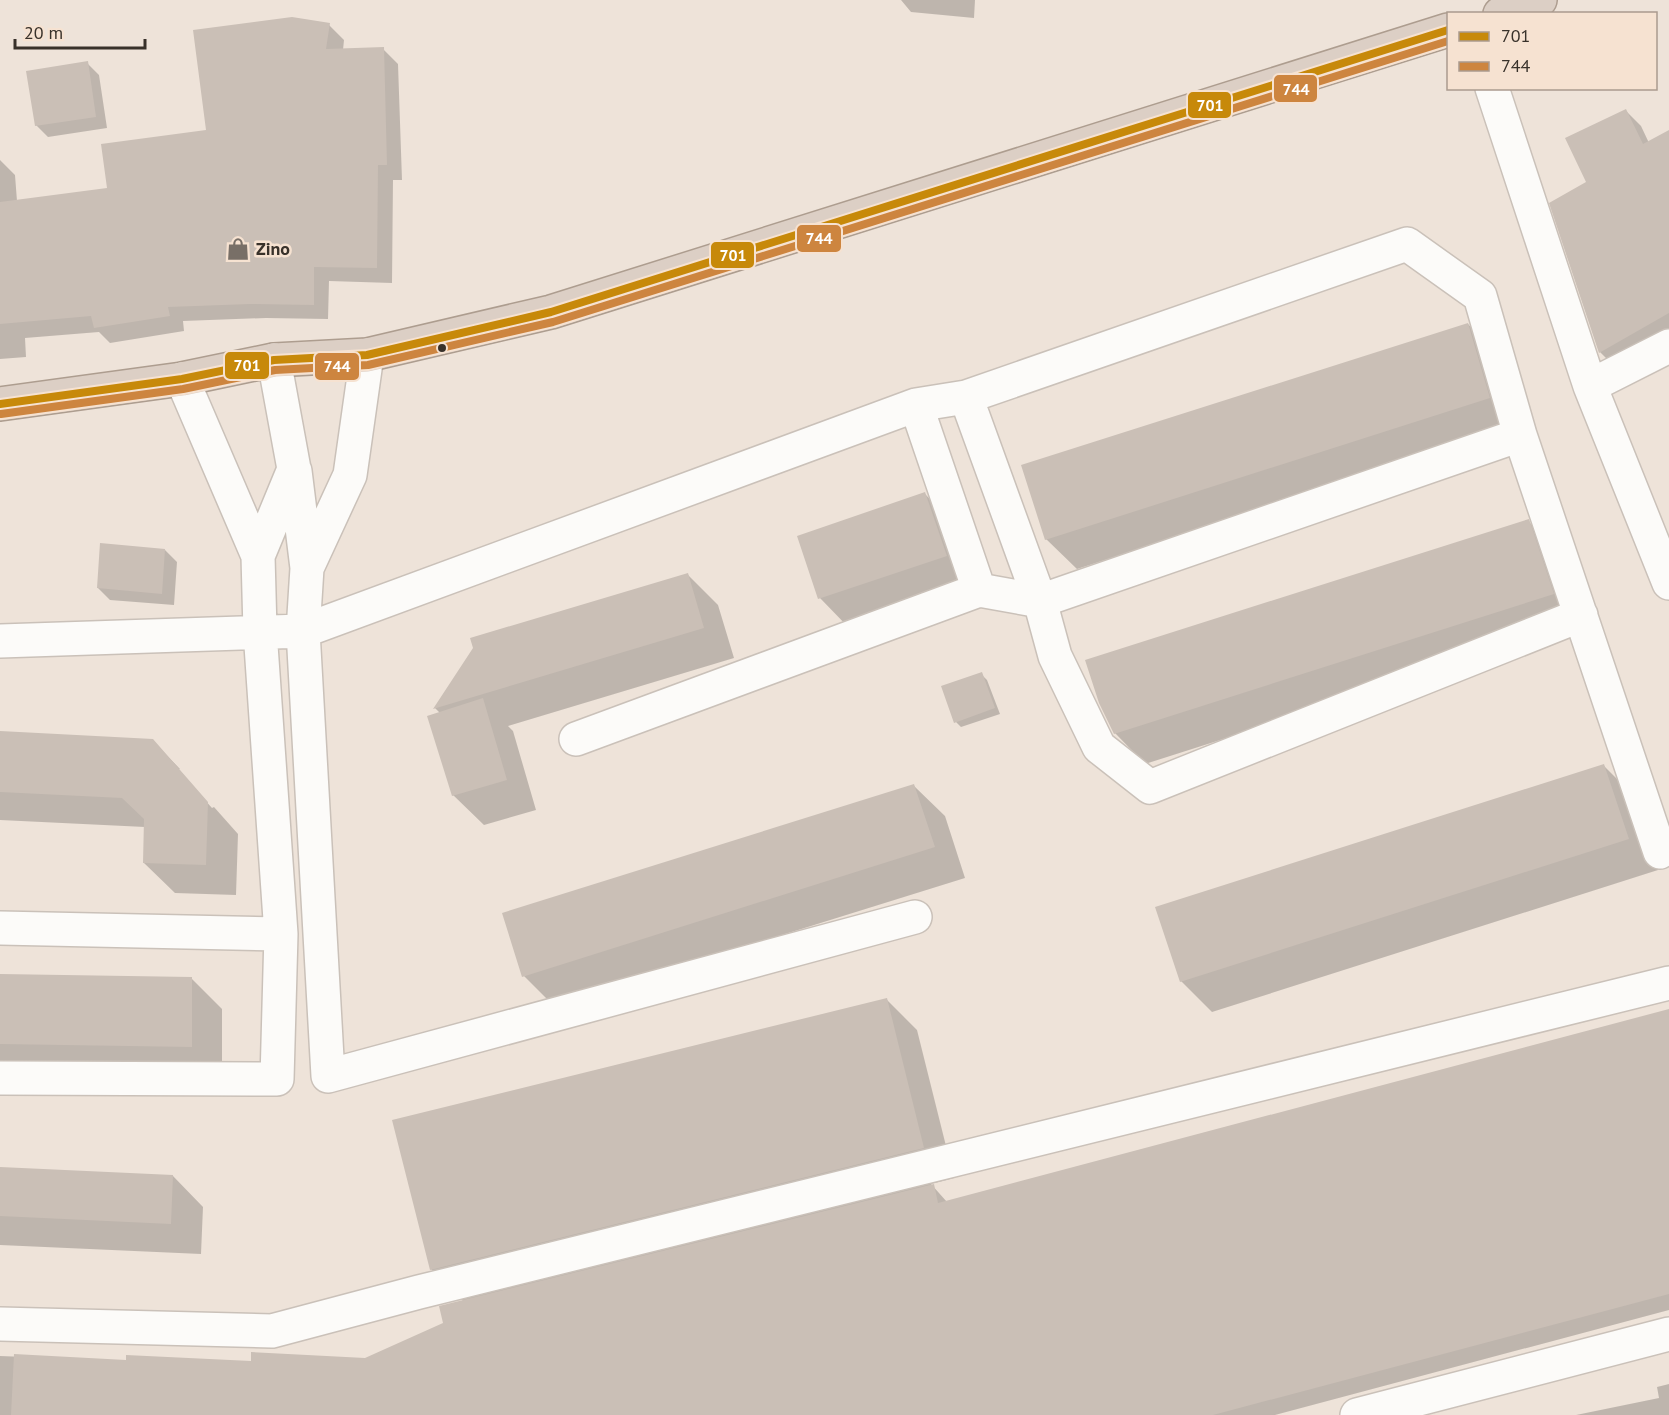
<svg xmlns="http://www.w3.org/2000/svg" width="1669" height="1415" viewBox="0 0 1669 1415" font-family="'PT Sans',sans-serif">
	<rect width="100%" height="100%" fill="#eee3d9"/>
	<path fill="#0003" d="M 901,0 L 975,0 L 974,18 L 911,12 Z
		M 329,25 L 344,40 L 343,50 L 383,49 L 398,64 L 402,180 L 393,180 L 392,283 L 329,281 L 328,319 L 266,318 L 183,321 L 184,331 L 110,343 L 99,332 L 25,338 L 26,357 L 0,359 L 0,160 L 15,175 L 17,201 L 108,189 L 208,131 Z
		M 87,63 L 99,75 L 107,128 L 48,137 L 36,125 Z
		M 1625,110 L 1641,126 L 1649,143 L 1669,132 L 1669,337 L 1615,367 L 1600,352 L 1588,183 Z
		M 1468,324 L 1498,355 L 1519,428 L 1077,569 L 1046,539 Z
		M 925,494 L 955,525 L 976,587 L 850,629 L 820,598 Z
		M 1528,521 L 1559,552 L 1583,624 L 1145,764 L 1115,733 Z
		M 165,550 L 177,562 L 174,605 L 110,600 L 98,588 Z
		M 687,574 L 718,605 L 734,658 L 508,726 L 513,731 L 536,810 L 484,825 L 453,795 L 440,713 L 435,708 Z
		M 981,674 L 987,680 L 1000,714 L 961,727 L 956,722 Z
		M 0,732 L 152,740 L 180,769 L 177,769 L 212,808 L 214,807 L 238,834 L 236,895 L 175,893 L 144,863 L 145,827 L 0,820 Z
		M 1604,766 L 1634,796 L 1658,870 L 1212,1012 L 1181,981 Z
		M 914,786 L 945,816 L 965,878 L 554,1006 L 524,976 Z
		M 0,976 L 191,978 L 222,1009 L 222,1077 L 0,1074 Z
		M 886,999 L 917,1030 L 954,1178 L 931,1184 L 947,1202 L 1669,1011 L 1669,1310 L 1275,1415 L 0,1415 L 0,1356 L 127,1361 L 252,1362 L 365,1360 L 445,1324 L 464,1302 L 431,1269 Z
		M 0,1168 L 173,1176 L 203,1207 L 201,1254 L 0,1245 Z
		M 1669,1384 L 1669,1415 L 1576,1415 L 1659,1398 L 1657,1387 Z"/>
	<path fill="#cabfb6" d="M 292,17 L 330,23 L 326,49 L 384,47 L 387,165 L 378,165 L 377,268 L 314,267 L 314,305 L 250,304 L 168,307 L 170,316 L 94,328 L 91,316 L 0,324 L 0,202 L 107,188 L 101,144 L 206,130 L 193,30 Z
		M 88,61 L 96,117 L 35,126 L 26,71 Z
		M 1626,109 L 1643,144 L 1669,130 L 1669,313 L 1599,353 L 1549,203 L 1586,182 L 1565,138 Z
		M 1468,323 L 1490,398 L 1045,540 L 1021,465 Z
		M 925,492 L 947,556 L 818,599 L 797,536 Z
		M 1529,519 L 1554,594 L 1114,734 L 1099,703 L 1085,660 Z
		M 100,543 L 165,549 L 162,594 L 97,588 Z
		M 688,573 L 704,628 L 433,709 L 473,648 L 470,638 Z
		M 982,672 L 995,708 L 954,723 L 941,686 Z
		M 483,698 L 507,780 L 452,796 L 427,716 Z
		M 0,731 L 153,739 L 208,802 L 206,865 L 143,863 L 144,819 L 122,798 L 0,792 Z
		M 1604,764 L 1629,839 L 1180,982 L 1155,907 Z
		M 914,784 L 935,847 L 522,977 L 502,913 Z
		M 0,974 L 192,977 L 192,1047 L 0,1044 Z
		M 887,998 L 924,1148 L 430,1270 L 392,1120 Z
		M 1669,1009 L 1669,1294 L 1213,1415 L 11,1415 L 14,1354 L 126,1360 L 126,1355 L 251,1361 L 251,1352 L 365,1358 L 443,1323 L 439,1306 L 934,1184 L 938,1203 Z
		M 0,1167 L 173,1175 L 171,1224 L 0,1216 Z"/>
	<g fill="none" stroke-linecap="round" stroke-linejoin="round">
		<g stroke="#cac1b9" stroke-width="36">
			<path id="minor" d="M 1492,88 L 1590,386 L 1669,583
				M 367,355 L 350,475 L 307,568 L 303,631 L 328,1076 L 915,917
				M 1590,386 L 1669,346
				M 966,397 L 1040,601 L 1055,656 L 1099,747 L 1150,787 L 1581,615
				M 295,471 L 307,568
				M 258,556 L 294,469 L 274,360
				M 979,590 L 1040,601 L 1520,435
				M 0,641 L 303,631 L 916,405 L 966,397 L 1407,244 L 1480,296 L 1520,435 L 1660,852
				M 576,739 L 979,590 L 916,405
				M 0,928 L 281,934
				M 0,1078 L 277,1079 L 281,934 L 260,631 L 258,556 L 182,379
				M 0,1324 L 272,1331 L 419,1292 L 1669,983
				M 1357,1415 L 1669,1334"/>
		</g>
		<g stroke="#ad9d8f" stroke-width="36">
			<path id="highway" d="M 1500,14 L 1540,0
				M 0,404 L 182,379 L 274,360 L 367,355 L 551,312 L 1448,30"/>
		</g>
		<use href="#minor" stroke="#fcfbf9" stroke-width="33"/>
		<use href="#highway" stroke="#dccfc5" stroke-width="33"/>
		<g stroke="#f6e2d1" stroke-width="12">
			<path id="bus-1" d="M 0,404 L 182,379 L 274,360 L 367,355 L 551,312 L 1448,30"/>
		</g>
		<g stroke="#f6e2d1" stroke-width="12">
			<path id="bus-2" d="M 1,414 L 183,389 L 275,370 L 368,365 L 553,322 L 1448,41"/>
		</g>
		<use href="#bus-1" stroke="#c7890a" stroke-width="8"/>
		<use href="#bus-2" stroke="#cd853f" stroke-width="8"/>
	</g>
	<defs>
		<g id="shop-bare" transform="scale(1.8)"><path d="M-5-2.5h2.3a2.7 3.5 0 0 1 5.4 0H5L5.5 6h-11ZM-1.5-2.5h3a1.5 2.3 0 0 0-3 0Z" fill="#786f67" stroke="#f6e2d1" stroke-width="2.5" paint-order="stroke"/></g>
	</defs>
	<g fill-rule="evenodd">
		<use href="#shop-bare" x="238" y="249"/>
	</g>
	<circle fill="#38312a" stroke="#f6e2d1" stroke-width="2" cx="442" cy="348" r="5"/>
	<g text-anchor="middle" stroke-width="5" stroke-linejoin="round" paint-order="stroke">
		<g font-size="18" font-weight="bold" fill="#38312a" stroke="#f6e2d1" text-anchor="start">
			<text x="256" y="255">Zino</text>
		</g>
	</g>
	<g stroke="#f6e2d1" stroke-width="2">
		<rect x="1273" y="74" width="45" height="29" rx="6" fill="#cd853f"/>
		<rect x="1187" y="91" width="45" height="28" rx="6" fill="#c7890a"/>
		<rect x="796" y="224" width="46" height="29" rx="6" fill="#cd853f"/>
		<rect x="710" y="241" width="45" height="28" rx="6" fill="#c7890a"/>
		<rect x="224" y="351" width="46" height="29" rx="6" fill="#c7890a"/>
		<rect x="314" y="352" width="46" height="29" rx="6" fill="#cd853f"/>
	</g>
	<g font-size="16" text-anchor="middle" font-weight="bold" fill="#fff">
		<text x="1296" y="95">744</text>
		<text x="1210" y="111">701</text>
		<text x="819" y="244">744</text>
		<text x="733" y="261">701</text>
		<text x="247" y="371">701</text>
		<text x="337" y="372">744</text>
	</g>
	<rect x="1447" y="12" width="210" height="78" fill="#f6e2d1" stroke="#aa9b8e" stroke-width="1.5"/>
	<rect x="1459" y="32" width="30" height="9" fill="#c7890a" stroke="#aa9b8e" stroke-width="1.5"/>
	<text x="1501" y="42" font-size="18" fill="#38312a">701</text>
	<rect x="1459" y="62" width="30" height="9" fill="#cd853f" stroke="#aa9b8e" stroke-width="1.5"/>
	<text x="1501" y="72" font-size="18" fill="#38312a">744</text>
	<path d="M15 39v9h130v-9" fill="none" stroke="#38312a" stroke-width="3"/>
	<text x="24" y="39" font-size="18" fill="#38312a" stroke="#f6e2d1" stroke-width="4.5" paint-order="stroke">20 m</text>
</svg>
